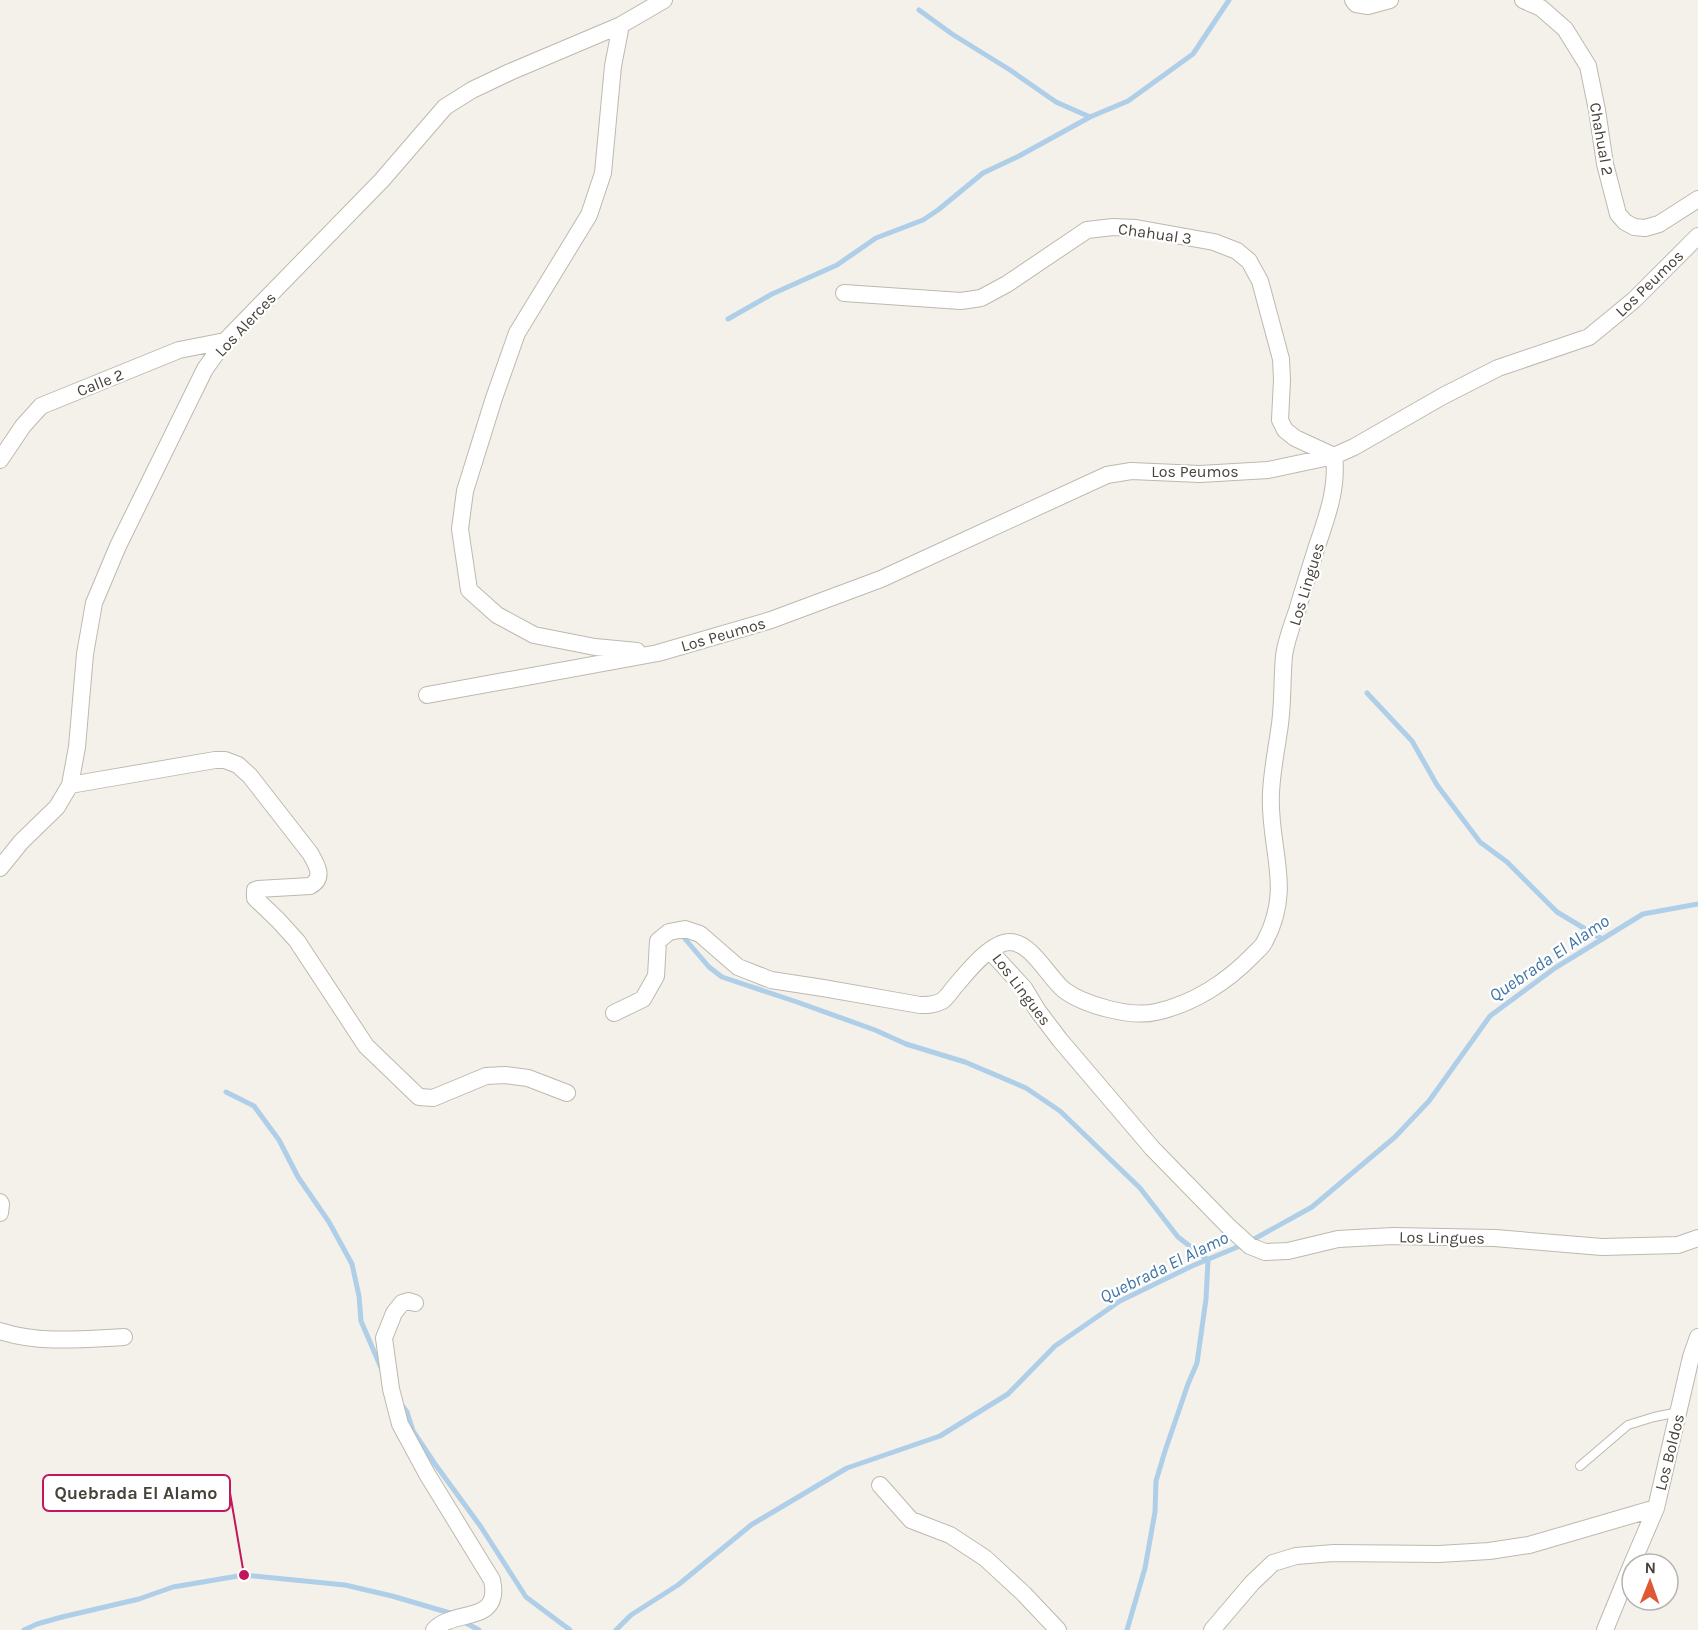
<svg xmlns="http://www.w3.org/2000/svg" width="1698" height="1630" viewBox="0 0 1698 1630" font-family="Karla,sans-serif">
	<rect width="100%" height="100%" fill="#f4f1eb"/>
	<g fill="none" stroke-linecap="round" stroke-linejoin="round">
		<path stroke="#afcee8" stroke-width="5" d="M 919,10 L 952,34 L 1010,70 L 1056,102 L 1090,117
			M 728,319 L 772,294 L 837,265 L 876,238 L 923,220 L 938,210 L 983,173 L 1019,156 L 1090,117 L 1128,101 L 1193,54 L 1229,0
			M 1367,693 L 1412,741 L 1437,785 L 1480,842 L 1507,862 L 1557,912 L 1602,939
			M 680,933 L 709,967 L 722,977 L 797,1002 L 875,1030 L 906,1044 L 965,1062 L 1026,1088 L 1060,1111 L 1140,1188 L 1178,1237 L 1208,1260 L 1206,1299 L 1197,1363 L 1188,1384 L 1165,1451 L 1156,1481 L 1155,1512 L 1145,1568 L 1127,1630
			M 226,1092 L 254,1106 L 279,1140 L 298,1177 L 329,1222 L 352,1264 L 359,1296 L 361,1321 L 382,1370
			M 401,1404 L 407,1412 L 413,1431 L 435,1464 L 481,1527 L 526,1597 L 570,1630
			M 462,1621 L 479,1630
			M 24,1630 L 37,1624 L 62,1617 L 139,1599 L 173,1587 L 244,1575 L 345,1585 L 392,1596 L 450,1613 L 454,1616
			M 616,1630 L 631,1615 L 678,1585 L 751,1525 L 847,1468 L 940,1436 L 1008,1394 L 1055,1346 L 1120,1301 L 1192,1266 L 1247,1243 L 1312,1207 L 1395,1137 L 1429,1101 L 1490,1016 L 1555,968 L 1643,914 L 1698,904"/>
		<g stroke="#beb9ae" stroke-width="10">
			<path id="service" d="M 1580,1466 L 1628,1425 L 1654,1417 L 1679,1412"/>
		</g>
		<g stroke="#beb9ae" stroke-width="18">
			<path id="minor" d="M 1353,0 L 1356,4 L 1368,6 L 1390,0
				M 1523,0 L 1541,8 L 1565,29 L 1588,66 L 1597,110 L 1605,164 L 1618,214 L 1625,222 L 1634,227 L 1645,228 L 1659,224 L 1698,199
				M 621,25 L 613,66 L 603,173 L 589,215 L 517,333 L 494,398 L 465,491 L 460,529 L 469,590 L 497,615 L 534,635 L 595,647 L 637,651
				M 0,460 L 23,426 L 41,406 L 179,350 L 225,341
				M 427,695 L 658,653 L 771,620 L 881,579 L 1107,475 L 1131,471 L 1200,474 L 1268,470 L 1334,456 L 1354,447 L 1443,396 L 1498,368 L 1589,337 L 1634,300 L 1698,236
				M 70,785 L 215,760 L 225,760 L 238,765 L 250,776 L 310,853 C 317,865 325,878 310,886 L 258,889 L 255,890 L 255,898 L 278,920 L 297,941 L 366,1046 L 419,1097 L 433,1098 L 486,1076 L 505,1075 L 528,1078 L 567,1093
				M 0,868 L 21,842 L 57,807 L 70,785 L 77,747 L 85,654 L 94,603 L 118,546 L 205,369 L 225,341 L 382,180 L 445,107 L 472,90 L 510,72 L 621,25 L 664,0
				M 990,951 L 1024,988 L 1038,1011 L 1060,1040 L 1152,1148 L 1229,1227 L 1250,1246 L 1265,1252 L 1288,1251 L 1338,1239 L 1393,1236 L 1495,1238 L 1602,1247 L 1678,1245 L 1698,1238
				M 614,1013 L 643,999 L 656,976 L 658,941 L 669,932 L 685,929 L 700,934 L 738,967 L 771,980 L 823,988 L 920,1005 C 928,1005 934,1005 942,1001 C 948,997 952,989 957,984 C 968,971 991,942 1010,942 C 1031,942 1049,978 1064,990 C 1084,1005 1131,1018 1156,1012 C 1193,1004 1227,982 1253,955 C 1258,950 1263,946 1265,941 C 1294,888 1268,847 1271,793 C 1272,769 1277,747 1280,724 C 1283,702 1282,678 1284,656 C 1286,641 1292,625 1297,611 C 1303,590 1310,568 1317,546 C 1327,517 1338,487 1334,456 L 1295,438 L 1285,430 L 1280,420 L 1282,380 L 1281,359 L 1260,281 L 1249,261 L 1237,251 L 1214,242 L 1136,228 L 1113,227 L 1087,230 L 1007,284 L 981,298 L 961,301 L 844,293
				M 0,1202 L 1,1204 L 0,1213
				M 415,1303 L 409,1301 L 402,1303 L 394,1313 L 384,1338 L 391,1389 L 400,1424 L 427,1474 L 492,1580 C 502,1625 454,1608 434,1630
				M 0,1331 C 40,1344 83,1339 124,1337
				M 880,1485 L 911,1520 L 950,1535 L 985,1558 L 1024,1594 L 1058,1630
				M 1632,1564 L 1656,1508 L 1691,1357 L 1698,1337
				M 1212,1630 L 1252,1583 L 1273,1563 L 1296,1556 L 1334,1553 L 1439,1554 L 1489,1551 L 1529,1545 L 1656,1508
				M 1605,1630 L 1632,1564"/>
		</g>
		<use href="#service" stroke="#fff" stroke-width="8"/>
		<use href="#minor" stroke="#fff" stroke-width="16"/>
	</g>
	<g text-anchor="middle" stroke-width="4.5" stroke-linejoin="round" paint-order="stroke">
		<g font-size="16" fill="#47423a" stroke="#fff">
			<text transform="translate(1602 139) rotate(80)" y="6">Chahual 2</text>
			<text transform="translate(1155 233) rotate(8)" y="6">Chahual 3</text>
			<text transform="translate(1649 283) rotate(-44)" y="6">Los Peumos</text>
			<text transform="translate(245 324) rotate(-47)" y="6">Los Alerces</text>
			<text transform="translate(100 382) rotate(-22)" y="6">Calle 2</text>
			<text x="1195" y="477">Los Peumos</text>
			<text transform="translate(1306 584) rotate(-73)" y="6">Los Lingues</text>
			<text transform="translate(723 634) rotate(-16)" y="6">Los Peumos</text>
			<text transform="translate(1022 989) rotate(53)" y="6">Los Lingues</text>
			<text transform="translate(1442 1237) rotate(1)" y="6">Los Lingues</text>
			<text transform="translate(1669 1452) rotate(-76)" y="6">Los Boldos</text>
		</g>
		<g font-size="18" font-style="italic" fill="#3f75a7" stroke="#fff">
			<text transform="translate(1549 958) rotate(-34)" y="6">Quebrada El Alamo</text>
			<text transform="translate(1164 1267) rotate(-26)" y="6">Quebrada El Alamo</text>
		</g>
	</g>
	<path fill="none" stroke="#c2185b" stroke-width="2" d="M244 1575L230 1493"/>
	<circle fill="#c2185b" stroke="#fff" stroke-width="2" cx="244" cy="1575" r="6"/>
	<rect fill="#fff" stroke="#c2185b" stroke-width="2" x="43" y="1475" width="187" height="36" rx="6"/>
	<g font-size="18" text-anchor="middle" font-weight="bold" fill="#47423a">
		<text x="136" y="1499">Quebrada El Alamo</text>
	</g>
	<g transform="translate(1650 1582) rotate(1)"><circle r="28" fill="#ffffff" stroke="#b5b3b0" stroke-width="1.5"/>
	<path d="M0-4.5L10 22L0 15L-10 22Z" fill="#e15835"/>
	<text y="-9" font-size="16" font-weight="bold" text-anchor="middle" fill="#47423a">N</text>
	</g>
</svg>
